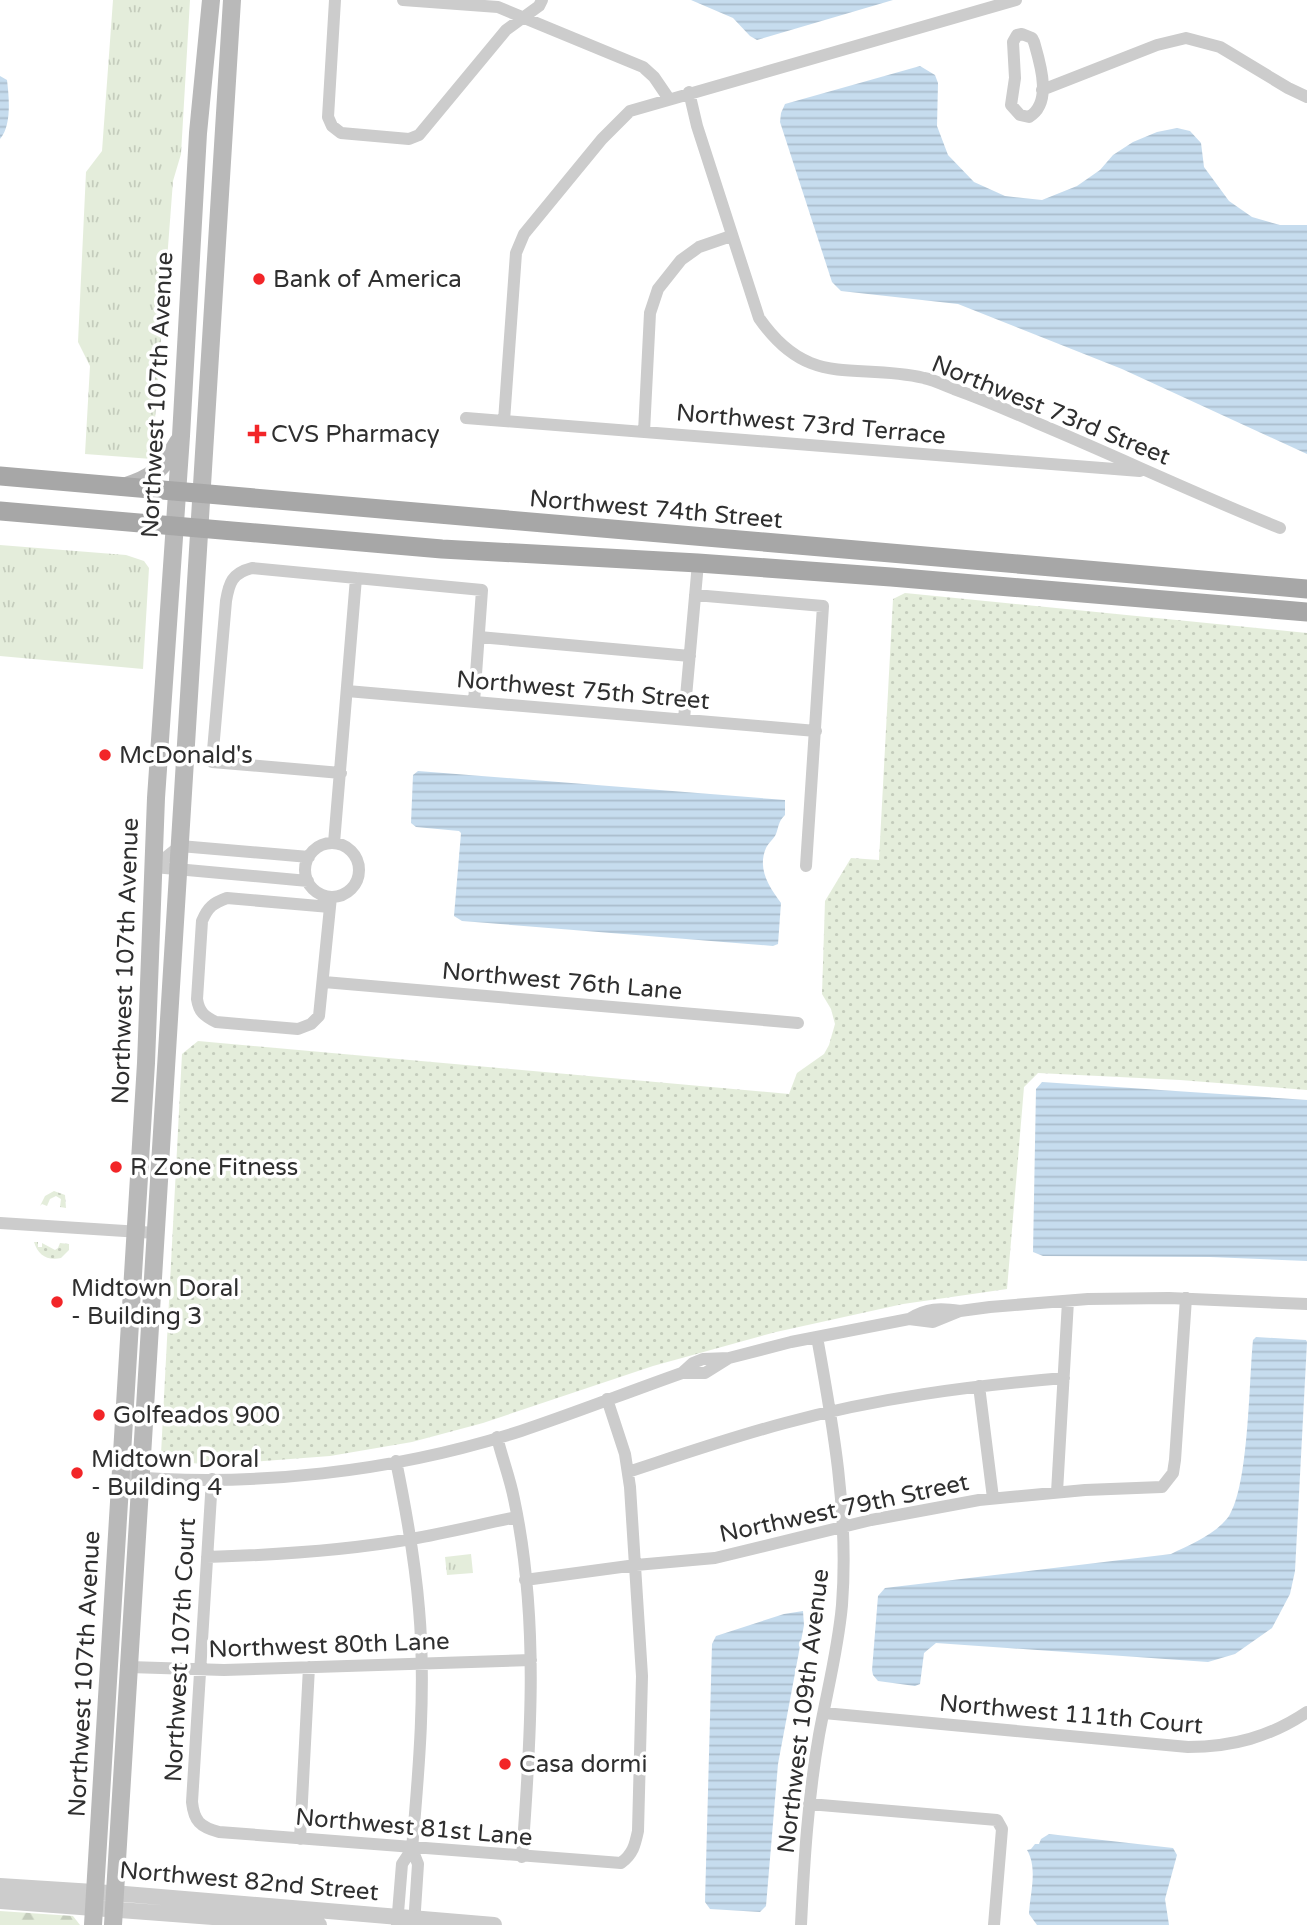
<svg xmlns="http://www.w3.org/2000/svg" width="1307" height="1925" viewBox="0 0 1307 1925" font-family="'Varela Round',sans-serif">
	<defs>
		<pattern id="grass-dots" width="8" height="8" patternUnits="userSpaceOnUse" patternTransform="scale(1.75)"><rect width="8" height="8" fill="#e4eddb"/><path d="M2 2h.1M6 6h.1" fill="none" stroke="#c4ccbc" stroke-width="1.8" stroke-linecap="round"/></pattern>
		<pattern id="forest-firs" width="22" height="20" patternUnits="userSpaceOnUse" patternTransform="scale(1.75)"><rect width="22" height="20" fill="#e4eddb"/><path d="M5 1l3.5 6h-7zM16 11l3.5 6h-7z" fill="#c4ccbc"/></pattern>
		<pattern id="park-tufts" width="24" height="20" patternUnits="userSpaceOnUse" patternTransform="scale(1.75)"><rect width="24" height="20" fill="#e4eddb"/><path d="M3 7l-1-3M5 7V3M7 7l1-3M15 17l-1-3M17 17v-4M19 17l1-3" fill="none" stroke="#c4ccbc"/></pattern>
		<pattern id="water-rules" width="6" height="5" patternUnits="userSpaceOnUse" patternTransform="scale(1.75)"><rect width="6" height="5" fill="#c6dcee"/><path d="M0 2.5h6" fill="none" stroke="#aabdcc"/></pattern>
	</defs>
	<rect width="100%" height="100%" fill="#fff"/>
	<path fill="url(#grass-dots)" d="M 905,593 L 1307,633 L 1307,1090 L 1180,1080 L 1038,1073 L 1024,1087 L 1007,1289 L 903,1304 L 776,1332 L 653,1366 L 483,1423 L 412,1442 L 330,1456 L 213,1465 L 170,1461 L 161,1454 L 182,1054 L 198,1041 L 789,1094 L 797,1073 L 824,1054 L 829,1045 L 835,1024 L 831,1009 L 822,994 L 825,901 L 851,858 L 879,860 L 893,599 Z
		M 54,1191 L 65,1195 L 66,1208 L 60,1207 L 61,1199 L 56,1196 L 50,1199 L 47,1206 L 42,1204 L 40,1206 L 45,1196 Z
		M 34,1242 L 38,1242 L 38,1247 L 42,1247 L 42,1243 L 55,1250 L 58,1248 L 60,1243 L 69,1244 L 69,1250 L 61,1258 C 47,1261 38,1255 34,1242 Z"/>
	<path fill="url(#forest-firs)" d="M 0,1911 L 73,1916 L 80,1925 L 0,1925 Z"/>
	<path fill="url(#park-tufts)" d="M 113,0 L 190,0 L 181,154 L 173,181 L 152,459 L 85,454 L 90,366 L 78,342 L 86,172 L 102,151 Z
		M 0,545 L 126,555 L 144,561 L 149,568 L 143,669 L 0,656 Z
		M 471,1554 L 473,1573 L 447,1575 L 445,1557 Z"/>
	<path fill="url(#water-rules)" d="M 691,0 L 893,0 L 757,40 L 750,36 L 733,18 Z
		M 920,66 L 935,75 L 938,83 L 937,126 L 948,155 L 974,182 L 1005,196 L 1042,200 L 1077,186 L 1100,170 L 1113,155 L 1133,142 L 1157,132 L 1177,128 L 1190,131 L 1201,143 L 1204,167 L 1229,201 L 1252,217 L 1280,225 L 1307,225 L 1307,454 L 1122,369 L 958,304 L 841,291 L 832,282 L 780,122 L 781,113 L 785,104 Z
		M 0,76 L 7,80 C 9,97 12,125 0,139 Z
		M 418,771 L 785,800 L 785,815 C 778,822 779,826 776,834 C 774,839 768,843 766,848 C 757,869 769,887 781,903 L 778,944 L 773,946 L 462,921 L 454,916 L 461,833 L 459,831 L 416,827 L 411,823 L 413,775 Z
		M 1042,1082 L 1307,1100 L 1307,1261 L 1210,1257 L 1043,1256 L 1033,1252 L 1036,1089 Z
		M 1256,1337 L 1306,1340 L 1307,1342 L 1295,1571 L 1290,1594 L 1272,1628 L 1235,1654 L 1208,1662 L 936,1643 L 924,1653 L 920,1684 L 915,1686 L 878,1681 L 873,1675 L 872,1670 L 878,1596 L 885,1588 L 1171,1554 C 1191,1544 1215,1535 1229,1516 C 1249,1485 1249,1380 1253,1340 Z
		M 803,1611 L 804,1625 L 778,1764 L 766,1906 L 760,1912 L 710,1909 L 705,1902 L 712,1644 L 716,1636 L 784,1614 Z
		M 1049,1834 L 1173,1848 L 1177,1855 L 1165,1899 L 1169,1925 L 1037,1925 L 1029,1914 C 1030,1893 1038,1869 1027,1850 L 1031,1849 L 1035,1844 L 1039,1844 L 1041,1839 Z"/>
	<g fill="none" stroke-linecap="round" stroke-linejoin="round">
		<path stroke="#ccc" stroke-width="12" d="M 335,0 L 328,117 L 332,126 L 341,133 L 409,139 L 419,135 L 506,30 L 539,6 L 542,0
			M 403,0 L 498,7 L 643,67 L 654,77 L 669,99
			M 1022,34 L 1032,38 L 1034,42 C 1040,63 1053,103 1029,117 L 1020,115 L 1011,105 L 1015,78 L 1013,42 L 1017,35 Z
			M 1042,90 L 1157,45 L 1186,38 L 1220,47 L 1288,88 L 1307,97
			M 689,92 L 697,126 L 759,318 C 809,390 853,362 924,378 C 934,380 944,385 954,389 C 982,399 1010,411 1037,423 C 1118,457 1198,495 1280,528
			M 466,418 L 1140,471
			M 504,421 L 516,253 L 524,234 L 602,139 L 630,111 L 1016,0
			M 644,432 L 650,313 L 658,289 L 681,260 L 699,247 L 731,236
			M 695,595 L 823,606 L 806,866
			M 479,637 L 690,656
			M 347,691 L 816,731
			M 684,719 L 698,563
			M 341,773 L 212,762 L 226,601 C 229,583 232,573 252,568 L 482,590 L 474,702
			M 334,843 L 356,578
			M305 870a27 27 0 1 1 54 0a27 27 0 1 1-54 0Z
			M 154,867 L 180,846 L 309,857
			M 154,867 L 308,881
			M 330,907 L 227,898 C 213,903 208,907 202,921 L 197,999 C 199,1012 204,1016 216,1022 L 298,1029 L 311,1024 L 319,1016 L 330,907 L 331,897
			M 324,982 L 798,1023
			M 0,1223 L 156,1233
			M 909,1319 C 927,1308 940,1308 960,1311
			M 682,1373 L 705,1373 L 729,1358
			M 979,1386 L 993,1498
			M 497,1437 C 502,1458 510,1478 514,1499 C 539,1617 531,1738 522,1857
			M 396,1461 C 406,1510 415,1559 419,1609 C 426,1688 419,1769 412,1849 L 402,1864 L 397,1925
			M 628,1472 C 680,1455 732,1437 785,1423 C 876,1398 970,1386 1064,1378
			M 120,1476 C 252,1488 394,1472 521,1431 C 575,1413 628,1392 682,1373 L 693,1363 L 703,1359 L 729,1358 L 791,1342 L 909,1319 L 933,1322 L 960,1311 L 990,1307 L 1088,1299 L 1169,1298 L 1307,1304
			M 212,1479 L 192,1802 C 194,1821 200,1827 219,1832 L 621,1863 C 633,1854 635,1845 638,1831 L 642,1676 L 630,1487 L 625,1454 L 607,1399
			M 1057,1492 L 1068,1301
			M 207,1557 C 275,1555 344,1551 411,1539 C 446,1533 482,1524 517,1517
			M 525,1580 L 636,1565 L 715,1558 L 871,1520 L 979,1500 L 1085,1490 L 1162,1487 L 1173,1473 L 1175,1460 L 1186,1298
			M 129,1667 L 224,1670 L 531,1660
			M 824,1713 L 1188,1747 C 1232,1747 1270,1737 1307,1712
			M 809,1804 L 997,1820 L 1002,1829 L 994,1925
			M 300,1839 L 309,1667
			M 412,1849 L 418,1864 L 414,1925
			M 801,1925 C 804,1862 808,1798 819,1735 C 827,1691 838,1650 842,1605 C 849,1514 833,1425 817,1337"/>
		<path stroke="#ccc" stroke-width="16" d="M 0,1886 L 125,1894 L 494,1925
			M 0,1901 L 319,1925"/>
		<path stroke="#b9b9b9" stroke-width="18" d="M 123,487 C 153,478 163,469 178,442
			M 93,1925 L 146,1063 L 156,798 L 181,436 L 198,133 L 211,0
			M 113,1925 L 232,0"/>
		<path stroke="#a7a7a7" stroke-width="19" d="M 0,476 L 1307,589
			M 0,511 L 442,549 L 698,563 L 891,577 L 1307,612"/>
	</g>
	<g fill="#f22528" stroke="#fff" stroke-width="2.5">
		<circle cx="259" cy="279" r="7"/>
		<path d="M253.5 423.5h7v7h7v7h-7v7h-7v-7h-7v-7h7z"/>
		<circle cx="105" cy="755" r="7"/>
		<circle cx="116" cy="1167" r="7"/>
		<circle cx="57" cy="1302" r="7"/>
		<circle cx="99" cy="1415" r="7"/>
		<circle cx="77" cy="1473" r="7"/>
		<circle cx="505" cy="1764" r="7"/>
	</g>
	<g text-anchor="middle" stroke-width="7" stroke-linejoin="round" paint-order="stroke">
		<g font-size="24" fill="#2f2f2f" stroke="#fff" text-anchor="start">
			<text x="273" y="287">Bank of America</text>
			<text x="271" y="442">CVS Pharmacy</text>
			<text x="119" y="763">McDonald's</text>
			<text x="130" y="1175">R Zone Fitness</text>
			<text x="71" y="1296">Midtown Doral<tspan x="71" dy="28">- Building 3</tspan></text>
			<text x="113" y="1423">Golfeados 900</text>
			<text x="91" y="1467">Midtown Doral<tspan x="91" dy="28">- Building 4</tspan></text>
			<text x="519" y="1772">Casa dormi</text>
		</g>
		<g font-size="24" fill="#2f2f2f" stroke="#fff">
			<text transform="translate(157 395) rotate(-87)" y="8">Northwest 107th Avenue</text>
			<text transform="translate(1051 410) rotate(22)" y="8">Northwest 73rd Street</text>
			<text transform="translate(811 424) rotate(5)" y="8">Northwest 73rd Terrace</text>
			<text transform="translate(656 509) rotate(5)" y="8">Northwest 74th Street</text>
			<text transform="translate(583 690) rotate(5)" y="8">Northwest 75th Street</text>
			<text transform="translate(125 961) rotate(-88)" y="8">Northwest 107th Avenue</text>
			<text transform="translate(562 981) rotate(5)" y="8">Northwest 76th Lane</text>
			<text transform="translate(844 1508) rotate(-12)" y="8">Northwest 79th Street</text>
			<text transform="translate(329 1645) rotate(-2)" y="8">Northwest 80th Lane</text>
			<text transform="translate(180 1650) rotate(-87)" y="8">Northwest 107th Court</text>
			<text transform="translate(84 1674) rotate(-87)" y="8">Northwest 107th Avenue</text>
			<text transform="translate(803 1711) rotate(-83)" y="8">Northwest 109th Avenue</text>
			<text transform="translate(1071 1714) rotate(5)" y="8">Northwest 111th Court</text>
			<text transform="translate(414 1827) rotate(5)" y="8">Northwest 81st Lane</text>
			<text transform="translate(249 1881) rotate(5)" y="8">Northwest 82nd Street</text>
		</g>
	</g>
</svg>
